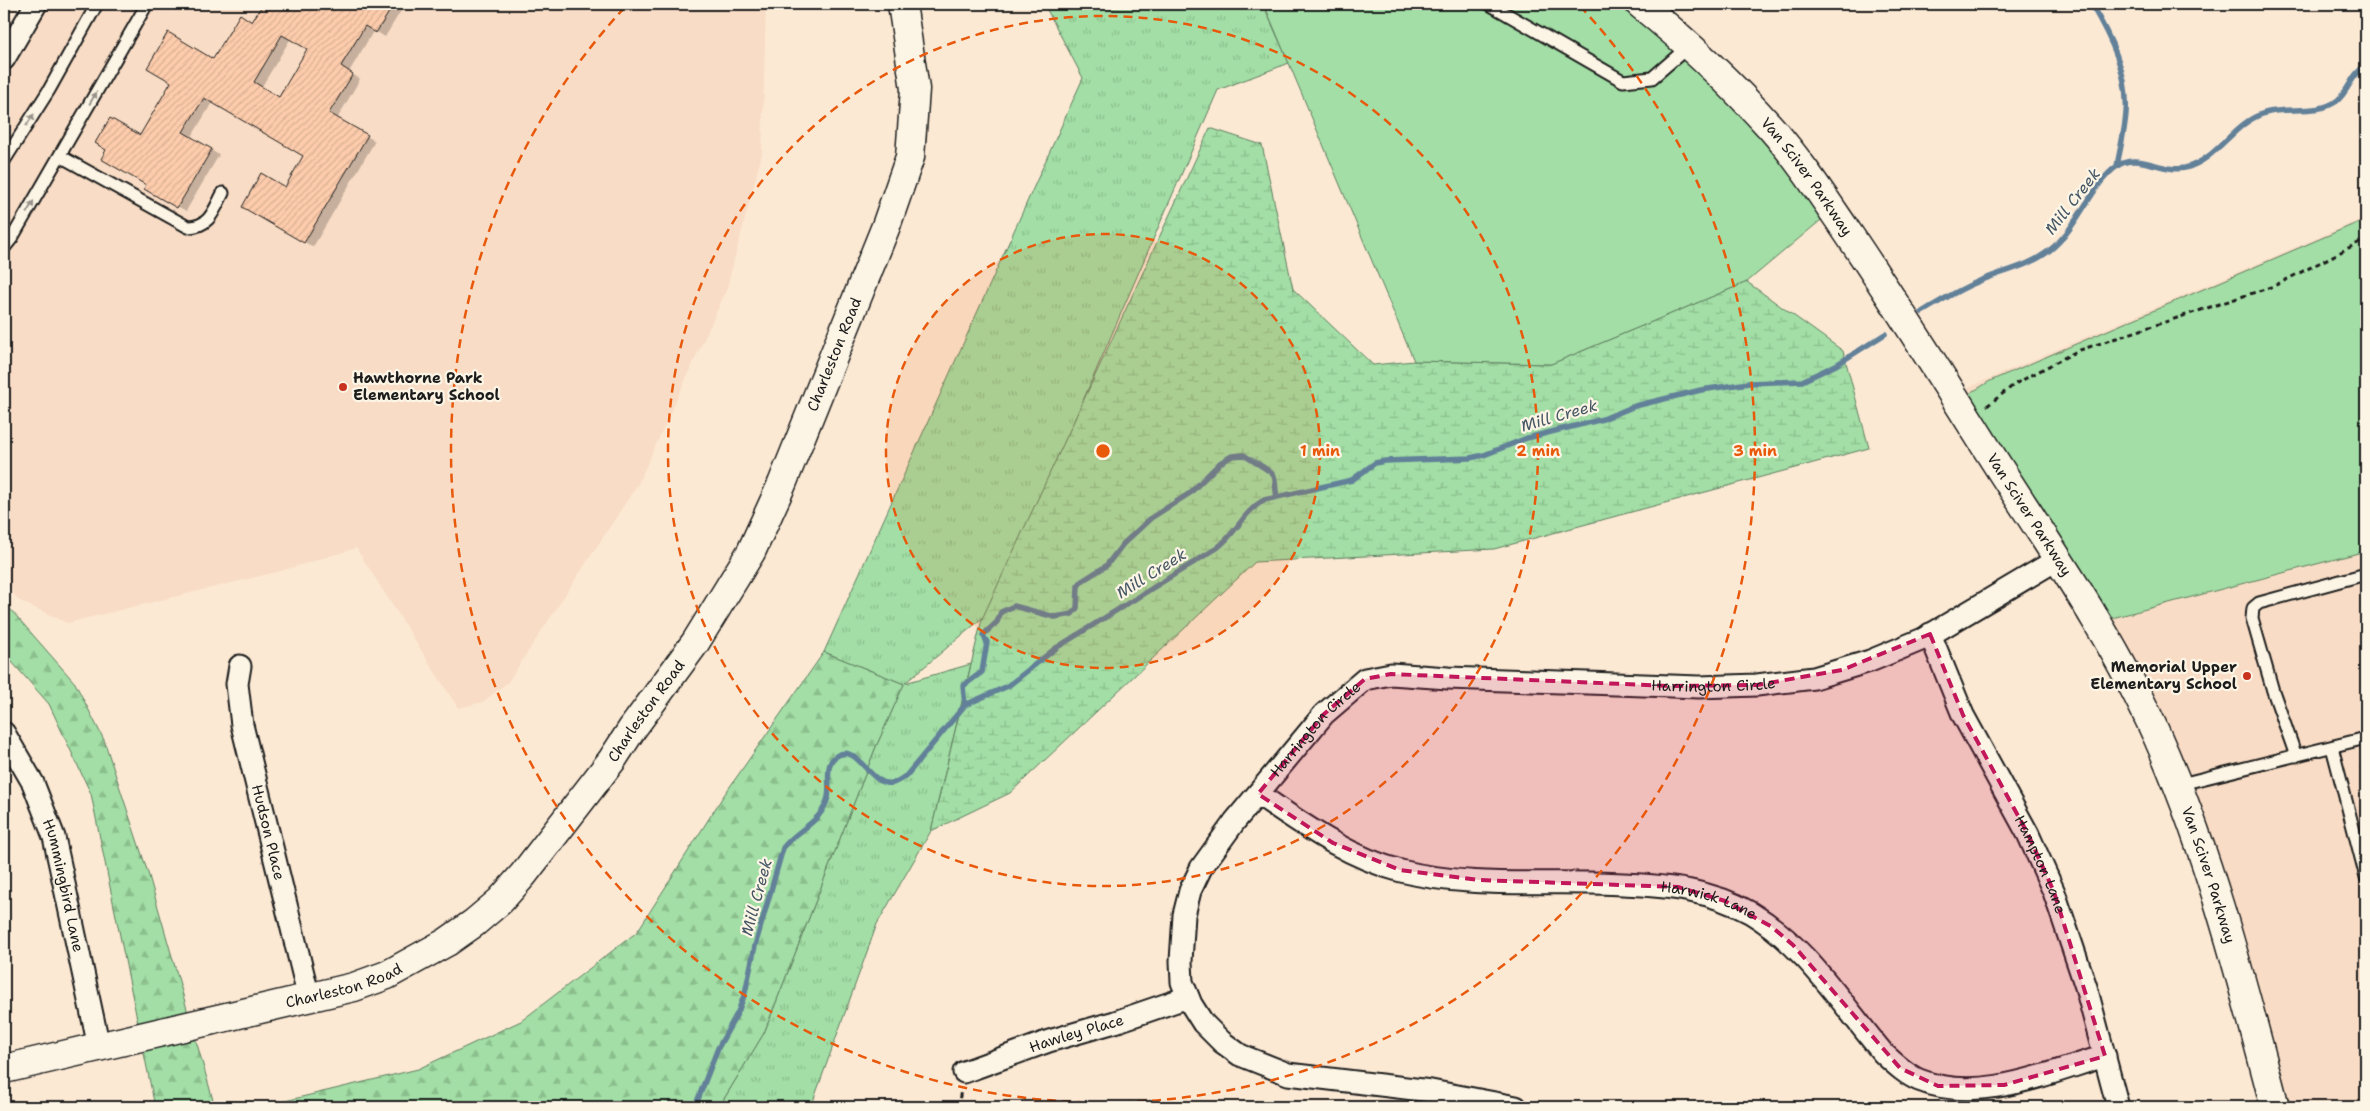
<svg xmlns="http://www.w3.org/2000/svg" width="2370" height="1111" viewBox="0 0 2370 1111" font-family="'Shantell Sans',sans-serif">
	<defs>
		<pattern id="grass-tufts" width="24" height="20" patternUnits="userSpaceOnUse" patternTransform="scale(1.25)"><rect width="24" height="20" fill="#a2dea5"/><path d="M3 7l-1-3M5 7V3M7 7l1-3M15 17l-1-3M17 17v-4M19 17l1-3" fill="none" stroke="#8bbe8d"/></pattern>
		<pattern id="forest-firs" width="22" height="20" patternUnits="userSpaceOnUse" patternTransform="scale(1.25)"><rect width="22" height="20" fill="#a2dea5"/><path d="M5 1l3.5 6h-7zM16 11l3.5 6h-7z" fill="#8bbe8d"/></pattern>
		<pattern id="wetland-marsh" width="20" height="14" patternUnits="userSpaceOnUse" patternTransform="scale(1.25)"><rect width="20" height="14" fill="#a2dea5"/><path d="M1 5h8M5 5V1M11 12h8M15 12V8" fill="none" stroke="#8bbe8d"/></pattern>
		<pattern id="building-hatch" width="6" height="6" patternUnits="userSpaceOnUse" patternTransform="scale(1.25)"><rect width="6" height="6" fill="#fdccac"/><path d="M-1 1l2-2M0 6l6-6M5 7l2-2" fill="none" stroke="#d8af93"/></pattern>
	</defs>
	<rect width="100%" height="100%" fill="#fce9d4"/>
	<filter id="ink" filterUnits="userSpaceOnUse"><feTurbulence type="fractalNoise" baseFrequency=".02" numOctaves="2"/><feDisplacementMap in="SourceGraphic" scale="10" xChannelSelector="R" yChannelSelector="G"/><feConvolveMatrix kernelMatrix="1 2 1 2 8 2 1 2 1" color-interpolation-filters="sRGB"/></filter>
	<g filter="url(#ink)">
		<path fill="#f8dcc5" d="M 34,4 L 766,4 L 762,154 L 726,291 L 638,484 L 508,682 L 483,702 L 458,708 L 356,548 L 281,571 L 67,623 L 18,600 L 4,579 L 4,58 Z
			M 2366,217 L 2366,1107 L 2273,1107 L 2177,785 L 1953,394 Z"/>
		<path fill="url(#grass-tufts)" stroke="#5f7d60" d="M 1044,4 L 1263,4 L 1289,63 L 1218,90 L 992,610 L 905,683 L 971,664 L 931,831 L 877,924 L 811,1107 L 719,1107 L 764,1033 L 875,749 L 904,684 L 824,652 L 1083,78 Z"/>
		<path fill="url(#forest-firs)" stroke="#5f7d60" d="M 4,602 L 75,683 L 104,740 L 149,876 L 215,1107 L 155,1107 L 91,794 L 49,704 L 4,653 Z
			M 824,652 L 904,684 L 875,749 L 764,1033 L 719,1107 L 260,1107 L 418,1069 L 521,1021 L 637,932 L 722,798 Z"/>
		<path fill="url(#wetland-marsh)" stroke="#5f7d60" d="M 1210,128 L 1262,145 L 1293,289 L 1373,365 L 1414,361 L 1551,364 L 1747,282 L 1843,351 L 1869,448 L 1494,549 L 1255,562 L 1010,793 L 931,831 L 982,619 Z"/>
		<path fill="#a2dea5" stroke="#5f7d60" d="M 1264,4 L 1617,4 L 1771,125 L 1833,210 L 1747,282 L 1551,364 L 1414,361 Z
			M 2366,219 L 2366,551 L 2097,622 L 1956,402 L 1990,381 Z"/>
		<path fill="#0003" fill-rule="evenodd" d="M 264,4 L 328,4 L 332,6 L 333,4 L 405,4 L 385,37 L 374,30 L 349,72 L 360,79 L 337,119 L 375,141 L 313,247 L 244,206 L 285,189 L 305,155 L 213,101 L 191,138 L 219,155 L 186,211 L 146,188 L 148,185 L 140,137 L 253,23 ZM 291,38 L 308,49 L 279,98 L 261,88 Z
			M 2366,765 L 2366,789 L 2359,767 Z"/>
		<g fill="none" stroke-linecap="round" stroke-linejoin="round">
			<path stroke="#628199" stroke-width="5.5" d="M 2091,4 C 2110,36 2129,74 2126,113 C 2125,130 2120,149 2117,166
				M 1922,312 C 1939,302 1956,291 1975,283 C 1999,272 2029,267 2050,250 C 2078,228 2091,185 2116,167 C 2136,151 2162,173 2185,168 C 2219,159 2232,123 2265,113 C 2288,106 2318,116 2338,100 C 2349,90 2352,74 2366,65
				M 965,705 L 963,686 L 982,672 L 987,642 L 983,635 L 997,622 L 1001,612 L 1014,606 L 1055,617 L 1072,614 L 1077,608 L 1078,586 L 1082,581 L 1106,566 L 1123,544 L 1151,518 L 1190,493 L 1220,463 L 1232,456 L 1244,455 C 1250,460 1271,470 1274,476 C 1276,481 1275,490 1277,496
				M 695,1107 L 718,1048 L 738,1012 L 745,993 L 755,946 L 783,848 C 797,829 822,823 828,797 C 831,786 824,765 835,757 C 858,740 869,788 893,783 C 897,782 902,778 906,776 L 965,705 L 1008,686 L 1056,648 L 1217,548 C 1236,534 1243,512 1264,500 L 1352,480 L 1375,463 L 1385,461 L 1470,458 L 1484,455 L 1527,438 L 1603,419 L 1635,406 L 1701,390 L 1749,383 L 1802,381 L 1836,365 L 1885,334"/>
		</g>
		<path fill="url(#building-hatch)" stroke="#1c1c1c" fill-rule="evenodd" d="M 263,4 L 394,4 L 376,33 L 365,26 L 341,66 L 353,74 L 329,113 L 368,135 L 304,243 L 242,207 L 261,173 L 285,187 L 303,156 L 204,98 L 183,132 L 212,149 L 177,208 L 144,189 L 146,185 L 101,159 L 106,150 L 95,143 L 110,118 L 140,135 L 171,82 L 147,68 L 168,32 L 213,59 L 240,14 L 252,22 ZM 282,35 L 307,49 L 279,97 L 254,82 Z"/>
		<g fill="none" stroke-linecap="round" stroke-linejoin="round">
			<g stroke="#1c1c1c" stroke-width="15">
				<path id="lane" d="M 1489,4 L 1623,81 L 1652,78 L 1689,46
					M 60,156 L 188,227 C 210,227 214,210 223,193
					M 4,161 L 49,90 L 97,4
					M 4,248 L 12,238 L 147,4
					M 2332,747 L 2366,877
					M 2296,756 L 2273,691 L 2252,618 L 2253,608 L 2259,603 L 2366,574
					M 2177,785 L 2366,738"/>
			</g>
			<g stroke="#1c1c1c" stroke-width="25">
				<g id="street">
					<path d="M 4,59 L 36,4"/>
					<path id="s1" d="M 1930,634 L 1963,715 L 2028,834 L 2054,892 L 2086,987 L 2118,1107"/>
					<path id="s2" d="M 240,666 L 237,684 L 242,725 L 309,998"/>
					<path id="s3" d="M 4,733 L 33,783 L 54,837 L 99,1047"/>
					<path id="s4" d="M 1258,794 C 1302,824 1347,857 1401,871 C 1472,889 1550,880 1623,884 C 1668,886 1711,890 1751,913 C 1806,946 1842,1004 1883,1053 C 1894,1063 1905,1074 1919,1080 C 1978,1104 2048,1073 2105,1056"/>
					<path id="s5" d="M 964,1072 L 1049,1041 L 1115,1022 L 1188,997"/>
					<path id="s6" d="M 1516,1107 L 1431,1091 L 1288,1074 L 1240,1055 L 1222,1042 L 1203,1023 L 1191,1004 L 1182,982 L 1181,961 L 1184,915 L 1190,891 L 1201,868 L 1235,821 L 1324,714 L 1365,679 L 1391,674 L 1448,678 L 1699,687 L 1757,685 L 1814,678 L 1870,661 L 1923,639 L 2058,559"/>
				</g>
			</g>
			<g stroke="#1c1c1c" stroke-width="31">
				<g id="secondary">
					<path id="s7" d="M 1640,4 C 1687,42 1731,83 1772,129 C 1800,161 1824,198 1848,233 C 1897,305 1943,379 1989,452 C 2048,545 2112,635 2157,736 C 2210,855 2242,982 2275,1107"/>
					<path id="s8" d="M 4,1069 L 354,987 L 387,975 L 447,942 L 474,923 L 500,901 L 523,875 L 612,760 L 632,729 L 695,643 L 751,552 L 782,484 L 886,226 L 910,157 L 915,89 L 902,4"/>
				</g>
			</g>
			<path stroke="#1c1c1c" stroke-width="3" stroke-dasharray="5 4" stroke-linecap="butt" d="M 1987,406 L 2015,384 L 2077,351 L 2274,286 L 2366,239
				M 958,1107 L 961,1090"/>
			<use href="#lane" stroke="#fcf5e5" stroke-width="11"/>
			<use href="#street" stroke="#fcf5e5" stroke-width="21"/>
			<use href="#secondary" stroke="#fcf5e5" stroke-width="28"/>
		</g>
		<defs><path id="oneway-solid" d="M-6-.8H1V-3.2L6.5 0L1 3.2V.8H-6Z" transform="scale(1.25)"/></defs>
		<g fill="#97938b">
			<use href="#oneway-solid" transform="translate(93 98) rotate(-60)"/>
			<use href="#oneway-solid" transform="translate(30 120) rotate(-57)"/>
			<use href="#oneway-solid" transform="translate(30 207) rotate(-60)"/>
		</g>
	</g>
	<path fill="#c2185b" fill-opacity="0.2" stroke="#c2185b" stroke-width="4" stroke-dasharray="10 6" stroke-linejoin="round" d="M 1930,634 L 1963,715 L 2028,834 L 2054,892 L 2105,1056 L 2004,1085 L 1938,1086 L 1900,1068 L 1793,945 L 1772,927 L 1725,901 L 1678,887 L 1479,880 L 1400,870 L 1333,843 L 1258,794 L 1324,714 L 1365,679 L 1391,674 L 1670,686 L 1757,685 L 1842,670 Z"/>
	<circle cx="1103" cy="451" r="217" fill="#e8590c" fill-opacity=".12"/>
	<g fill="none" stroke="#e8590c" stroke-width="2.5" stroke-dasharray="9 6">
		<circle cx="1103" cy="451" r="217"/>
		<circle cx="1103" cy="451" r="435"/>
		<path d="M1580 6A652 652 0 1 1 626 6"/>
	</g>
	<g fill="#c8321e" stroke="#fcf5e5" stroke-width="2">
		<circle cx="343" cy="387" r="5"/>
		<circle cx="2247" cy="676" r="5"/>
	</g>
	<g text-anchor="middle" stroke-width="4.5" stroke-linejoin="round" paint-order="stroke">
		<g font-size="15" fill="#1c1c1c" stroke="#fcf5e5">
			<text dy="5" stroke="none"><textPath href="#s7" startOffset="241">Van Sciver Parkway</textPath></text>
			<text dy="5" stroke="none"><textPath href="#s8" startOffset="1175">Charleston Road</textPath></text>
			<text dy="5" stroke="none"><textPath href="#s7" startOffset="646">Van Sciver Parkway</textPath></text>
			<text dy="5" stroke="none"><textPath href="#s6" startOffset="1095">Harrington Circle</textPath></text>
			<text dy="5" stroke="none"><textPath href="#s8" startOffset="770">Charleston Road</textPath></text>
			<text dy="5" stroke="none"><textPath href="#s6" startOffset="675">Harrington Circle</textPath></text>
			<text dy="5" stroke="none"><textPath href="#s2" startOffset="170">Hudson Place</textPath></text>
			<text dy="5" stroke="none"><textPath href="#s1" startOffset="256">Hampton Lane</textPath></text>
			<text dy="5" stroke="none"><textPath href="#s7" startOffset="1050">Van Sciver Parkway</textPath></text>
			<text dy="5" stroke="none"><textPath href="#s3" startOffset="165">Hummingbird Lane</textPath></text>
			<text dy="5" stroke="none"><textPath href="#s4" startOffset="474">Harwick Lane</textPath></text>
			<text dy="5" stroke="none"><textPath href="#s8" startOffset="350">Charleston Road</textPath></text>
			<text dy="5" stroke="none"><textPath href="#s5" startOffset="119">Hawley Place</textPath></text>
		</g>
		<g font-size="15" font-weight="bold" fill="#1c1c1c" stroke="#fcf5e5" text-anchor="start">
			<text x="353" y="383">Hawthorne Park<tspan x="353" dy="17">Elementary School</tspan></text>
			<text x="2237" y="672" text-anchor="end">Memorial Upper<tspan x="2237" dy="17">Elementary School</tspan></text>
		</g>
		<g font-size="16" font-style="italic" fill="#455765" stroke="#fcf5e5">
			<text transform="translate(2072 201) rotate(-52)" y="6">Mill Creek</text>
			<text transform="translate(1559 415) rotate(-16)" y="6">Mill Creek</text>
			<text transform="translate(1151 573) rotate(-32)" y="6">Mill Creek</text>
			<text transform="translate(756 897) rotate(-75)" y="6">Mill Creek</text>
		</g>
	</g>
	<circle cx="1103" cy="451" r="8" fill="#e8590c" stroke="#fcf5e5" stroke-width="2.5"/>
	<g font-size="15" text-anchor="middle" font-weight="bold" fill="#e8590c" stroke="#fcf5e5" stroke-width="4.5" stroke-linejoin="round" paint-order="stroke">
		<text x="1320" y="456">1 min</text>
		<text x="1538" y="456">2 min</text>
		<text x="1755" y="456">3 min</text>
	</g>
	<rect width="2370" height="1111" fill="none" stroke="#fcf5e5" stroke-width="20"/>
	<rect x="10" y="10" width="2350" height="1091" fill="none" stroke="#1c1c1c" stroke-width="2" filter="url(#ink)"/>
</svg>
